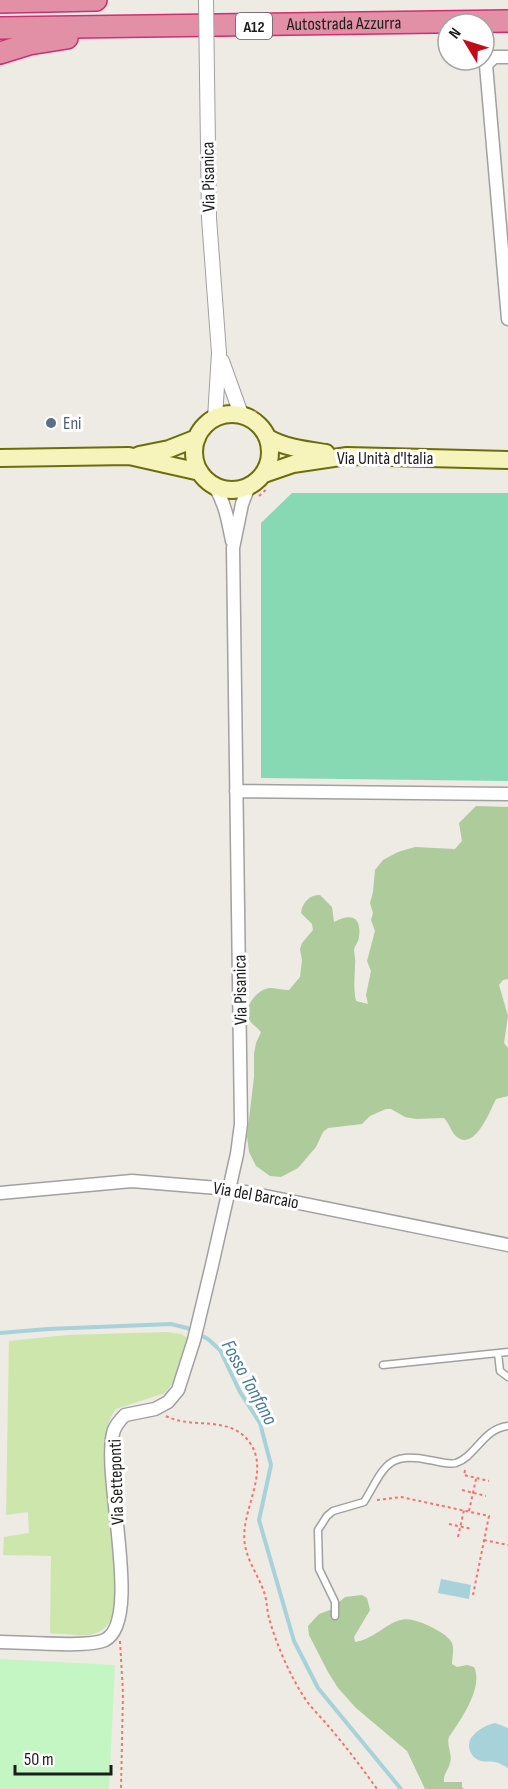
<svg xmlns="http://www.w3.org/2000/svg" width="508" height="1789" viewBox="0 0 508 1789" font-family="'Sofia Sans Condensed',sans-serif">
	<rect width="100%" height="100%" fill="#eeeae4"/>
	<path fill="#cde6ac" d="M 166,1332 L 181,1334 L 189,1339 L 179,1374 L 165,1393 L 116,1409 C 108,1419 107,1428 106,1441 L 116,1603 C 108,1644 84,1635 50,1633 L 51,1556 L 3,1555 L 4,1537 L 29,1533 L 28,1512 L 6,1515 L 9,1341 L 68,1335 Z"/>
	<path fill="#adcb9b" d="M 476,806 L 508,807 L 508,979 L 503,980 L 499,985 L 508,1016 L 504,1043 L 508,1048 L 508,1096 L 496,1099 C 490,1111 475,1151 457,1137 C 450,1131 450,1124 444,1118 L 416,1119 L 405,1117 L 391,1109 L 386,1109 L 370,1116 L 362,1124 L 328,1128 L 323,1132 L 316,1147 L 298,1168 L 281,1177 L 270,1176 L 256,1166 L 249,1152 L 247,1136 L 254,1077 L 254,1054 L 256,1043 L 261,1032 C 257,1027 251,1024 248,1018 C 244,1006 257,990 269,988 C 275,988 282,990 289,990 L 300,977 L 302,960 L 300,949 L 302,943 L 313,930 L 312,924 L 301,913 C 302,903 310,894 320,895 L 332,907 L 334,922 C 350,913 362,916 359,937 C 359,941 355,945 354,950 C 354,954 356,959 355,964 C 355,977 353,987 356,1001 L 368,1004 L 366,995 L 371,971 L 367,961 L 375,931 L 371,920 L 373,913 L 370,903 L 373,892 L 375,870 L 383,860 L 398,852 L 415,847 L 455,849 L 462,841 L 459,823 Z
		M 362,1595 L 367,1598 L 370,1610 L 354,1637 L 355,1642 C 375,1639 384,1624 401,1620 C 413,1616 443,1631 451,1641 C 455,1647 452,1658 452,1664 L 457,1667 L 467,1665 L 474,1667 C 484,1687 460,1721 449,1737 C 446,1746 453,1754 450,1763 C 448,1771 443,1774 444,1782 L 462,1782 L 462,1787 L 464,1789 L 425,1789 L 407,1751 L 356,1708 L 338,1688 L 328,1672 L 309,1635 L 308,1626 L 319,1614 L 330,1610 L 345,1597 Z"/>
	<path fill="#c3f6c3" d="M 0,1659 L 115,1665 L 109,1789 L 0,1789 Z"/>
	<path fill="#86d9b2" d="M 292,493 L 508,493 L 508,781 L 261,778 L 261,523 Z"/>
	<path fill="#a7d2d9" d="M 441,1579 L 471,1585 L 469,1599 L 438,1593 Z
		M 495,1723 L 508,1728 L 508,1768 C 504,1766 500,1763 495,1762 C 490,1761 485,1762 481,1761 C 471,1758 466,1747 471,1738 C 477,1730 486,1725 495,1723 Z"/>
	<g fill="none" stroke-linecap="round" stroke-linejoin="round">
		<path stroke="#a7d2d9" stroke-width="4" d="M 0,1333 L 48,1329 L 171,1324 L 187,1328 L 208,1339 L 220,1350 L 240,1392 L 260,1423 L 271,1465 L 259,1520 L 294,1641 L 318,1688 L 401,1789"/>
		<g stroke="#a1a1a1" stroke-width="9">
			<path id="service" d="M 498,1353 L 500,1371 L 508,1377
				M 383,1365 L 508,1352
				M 335,1616 L 335,1602 L 319,1569 L 318,1530 L 327,1516 L 333,1511 L 364,1502 C 384,1469 386,1451 429,1460 C 437,1461 448,1465 456,1463 C 475,1457 484,1428 508,1426"/>
		</g>
		<g stroke="#a1a1a1" stroke-width="15">
			<path id="minor" d="M 508,57 L 494,57 L 486,65 L 508,319
				M 214,485 C 225,503 228,520 232,541
				M 236,791 L 508,794
				M 0,1193 L 132,1181 L 230,1189 L 508,1245
				M 0,1642 C 22,1642 88,1648 105,1640 C 144,1620 100,1470 114,1430 C 116,1425 121,1419 125,1415 L 155,1409 L 168,1402 L 178,1390 L 194,1340 L 212,1265 L 237,1154 L 241,1124 L 233,548 L 242,504 L 249,486"/>
		</g>
		<g stroke="#a1a1a1" stroke-width="16">
			<path id="tertiary" d="M 207,77 L 209,218 L 219,353 L 215,418
				M 222,361 L 241,414"/>
		</g>
		<g stroke="#6c6e0b" stroke-width="20">
			<path id="secondary" d="M194 452a38 38 0 1 1 76 0a38 38 0 1 1-76 0Z
				M 268,438 C 286,448 305,450 326,453
				M 139,455 L 169,449 L 197,438
				M 0,458 L 129,456 L 200,472
				M 264,474 L 293,464 L 347,456 L 508,460"/>
		</g>
		<g stroke="#cf2e72" stroke-width="24">
			<g id="motorway">
				<path d="M 0,2 L 96,0"/>
				<path id="s1" d="M 0,28 L 508,21"/>
				<path d="M 0,53 L 29,44 L 67,38"/>
			</g>
		</g>
		<path stroke="#f27471" stroke-width="2" stroke-dasharray="3 3" stroke-linecap="butt" d="M 254,411 L 267,424
			M 259,496 L 268,488
			M 166,1416 C 193,1430 230,1414 250,1443 C 271,1473 239,1512 245,1545 C 248,1563 260,1578 265,1595 C 267,1603 267,1610 269,1618 C 276,1644 291,1678 306,1700 C 313,1710 323,1719 330,1728 C 347,1748 362,1768 377,1789
			M 465,1470 L 464,1475 L 489,1481
			M 462,1490 L 486,1496
			M 377,1500 L 401,1497 L 489,1516 L 473,1595
			M 469,1511 L 476,1479
			M 449,1524 L 472,1529
			M 458,1537 L 464,1510
			M 484,1540 L 508,1545
			M 120,1641 L 123,1693 L 121,1789"/>
		<use href="#service" stroke="#fff" stroke-width="6"/>
		<use href="#minor" stroke="#fff" stroke-width="12"/>
		<use href="#tertiary" stroke="#fff" stroke-width="14"/>
		<use href="#secondary" stroke="#f6f4ba" stroke-width="16"/>
		<use href="#motorway" stroke="#e190a6" stroke-width="21"/>
		<g stroke="#a1a1a1" stroke-width="16" stroke-linecap="butt">
			<path id="tertiary-bridge" d="M 206,0 L 207,77"/>
		</g>
		<use href="#tertiary-bridge" stroke="#fff" stroke-width="14"/>
	</g>
	<circle fill="#5c6f8a" stroke="#fff" stroke-width="2" cx="51" cy="423" r="6"/>
	<g text-anchor="middle" stroke-width="6" stroke-linejoin="round" paint-order="stroke">
		<rect fill="#fff" stroke="#616161" stroke-width="1.5" x="236" y="13" width="36" height="26" rx="4.5"/>
		<g font-size="16" font-weight="bold" fill="#1d1d1d">
			<text x="254" y="32">A12</text>
		</g>
		<g font-size="18" fill="#1d1d1d" stroke="#fff">
			<text dy="6" stroke="none"><textPath href="#s1" startOffset="344">Autostrada Azzurra</textPath></text>
			<text transform="translate(208 177) rotate(-91)" y="6">Via Pisanica</text>
			<text x="385" y="464">Via Unità d'Italia</text>
			<text transform="translate(240 990) rotate(-91)" y="6">Via Pisanica</text>
			<text transform="translate(256 1195) rotate(10)" y="6">Via del Barcaio</text>
			<text transform="translate(116 1482) rotate(-92)" y="6">Via Setteponti</text>
		</g>
		<g font-size="18" fill="#4e5e75" stroke="#fff" text-anchor="start">
			<text x="63" y="429">Eni</text>
		</g>
		<g font-size="20" font-style="italic" fill="#497899" stroke="#fff">
			<text transform="translate(250 1382) rotate(61)" y="7">Fosso Tonfano</text>
		</g>
	</g>
	<g transform="translate(466 42) rotate(308)"><circle r="28" fill="#ffffff" stroke="#a5a5a5" stroke-width="1.5"/>
	<path d="M0-4.5L10 22L0 15L-10 22Z" fill="#c00b1a"/>
	<text y="-9" font-size="16" font-weight="bold" text-anchor="middle" fill="#1d1d1d">N</text>
	</g>
	<path d="M15 1765v9h96v-9" fill="none" stroke="#1d1d1d" stroke-width="3"/>
	<text x="24" y="1765" font-size="18" fill="#1d1d1d" stroke="#ffffff" stroke-width="4.5" paint-order="stroke">50 m</text>
</svg>
